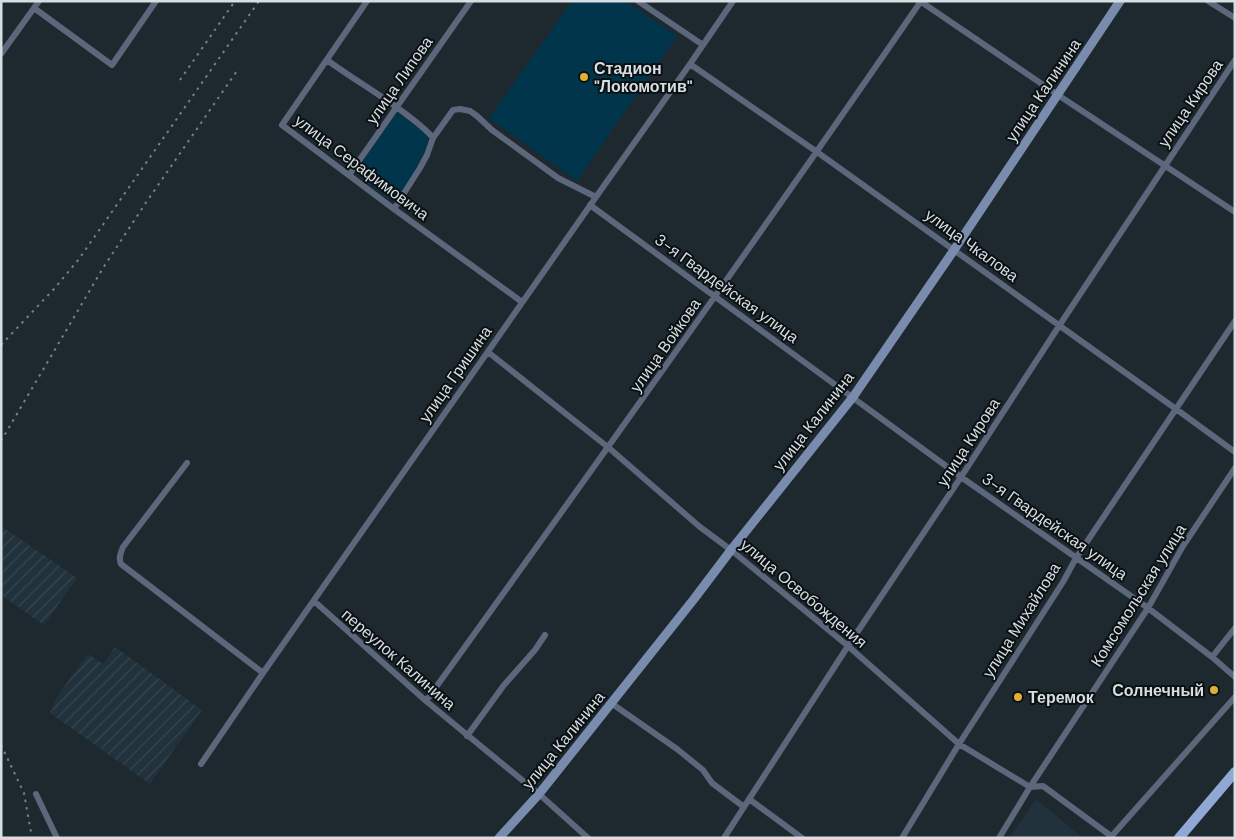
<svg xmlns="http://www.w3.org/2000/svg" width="1236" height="839" viewBox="0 0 1236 839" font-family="'DM Sans',sans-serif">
	<defs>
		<pattern id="industrial-furrows" width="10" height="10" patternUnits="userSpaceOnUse" patternTransform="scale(1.25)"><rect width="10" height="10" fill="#21323c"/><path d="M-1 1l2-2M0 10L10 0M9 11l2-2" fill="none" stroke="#36464f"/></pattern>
	</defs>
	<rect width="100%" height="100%" fill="#1d282f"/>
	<path fill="#21323c" d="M 1036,799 L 1083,838 L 1009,838 Z"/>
	<path fill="url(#industrial-furrows)" d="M 1,526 L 77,578 L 44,625 L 1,595 Z
		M 115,647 L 202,710 L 150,784 L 50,713 L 58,695 L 88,654 L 103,664 Z"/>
	<path fill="#00354c" d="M 572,1 L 625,1 L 677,36 L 577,181 L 489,118 Z
		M 397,112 L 425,133 L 429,142 L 411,178 L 396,199 L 389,199 L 365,181 L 357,169 Z"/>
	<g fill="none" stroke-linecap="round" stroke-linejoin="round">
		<path stroke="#5c677c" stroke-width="6" d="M 367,1 L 282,125 L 394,209 L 522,302
			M 638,1 L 703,45
			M 920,1 L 1058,95 L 1235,212
			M 1208,1 L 1235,18
			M 34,8 L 112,65 L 156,1
			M 1,54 L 39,1
			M 327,60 C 353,79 381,95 407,115 C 416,122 426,129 433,138
			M 690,64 L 817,152 L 1176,409 L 1235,452
			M 349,175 L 471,1
			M 590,205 L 961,477 L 1148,608 L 1212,657 L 1235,677
			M 394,209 L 420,168 L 427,155 L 433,138 L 453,110 L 460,109 L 470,111 L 477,116 L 492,130 L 558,178 L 596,197
			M 488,352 L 609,448 L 700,527 L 731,550 L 848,646 L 959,744 L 1030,787 L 1043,786 L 1111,836
			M 187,463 L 123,547 C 121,552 118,558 121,564 L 263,673
			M 314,601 L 426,701 L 539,794 L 588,838
			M 1212,657 L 1235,628
			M 426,701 C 593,469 759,237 921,1
			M 611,703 L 677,749 L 703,770 L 712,783 L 744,807
			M 467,736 L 504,685 L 535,650 L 545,635
			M 201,764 L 263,673 L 596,197 L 690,64 L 733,1
			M 36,794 L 57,838
			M 749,799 L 802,838
			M 724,838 L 848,646 L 961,477 L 1059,326 L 1235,60
			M 902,838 L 959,744 L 1063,582 L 1076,558 L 1235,321
			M 999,838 L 1030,787 L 1148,608 L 1183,546 L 1235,468
			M 1110,838 L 1235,697"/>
		<path stroke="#7a8cae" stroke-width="9" d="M 499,838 L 539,794 L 694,599 L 731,550 L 853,397 L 954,250 L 1120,1"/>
		<path stroke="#92a8d4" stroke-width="10" d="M 1179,838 L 1235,772"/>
		<path stroke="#778086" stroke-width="2" stroke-dasharray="2.5 5" stroke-linecap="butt" d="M 180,80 L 235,1
			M 1,345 L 54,289 L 79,259 L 259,1
			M 1,441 L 103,268 L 145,204 L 239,68
			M 1,745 L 24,793 L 32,838"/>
	</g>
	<g fill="#e1af34" stroke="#0b1013" stroke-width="2">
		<circle cx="584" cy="77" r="5"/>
		<circle cx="1214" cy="690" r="5"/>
		<circle cx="1018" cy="697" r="5"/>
	</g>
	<g text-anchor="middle" stroke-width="4" stroke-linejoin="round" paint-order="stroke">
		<g font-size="16" font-weight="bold" fill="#d6dee2" stroke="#0b1013" text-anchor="start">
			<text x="594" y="74">Стадион<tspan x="594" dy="18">"Локомотив"</tspan></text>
			<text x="1204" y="696" text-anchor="end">Солнечный</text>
			<text x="1028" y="703">Теремок</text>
		</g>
		<g font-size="16" fill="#d6dee2" stroke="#0b1013">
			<text transform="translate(399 80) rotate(-55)" y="6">улица Липова</text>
			<text transform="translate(1043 90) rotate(-56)" y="6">улица Калинина</text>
			<text transform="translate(1190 103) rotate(-56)" y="6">улица Кирова</text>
			<text transform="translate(362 167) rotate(37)" y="6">улица Серафимовича</text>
			<text transform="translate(972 245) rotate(36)" y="6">улица Чкалова</text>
			<text transform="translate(727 288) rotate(36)" y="6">3-я Гвардейская улица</text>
			<text transform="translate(665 345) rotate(-55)" y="6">улица Войкова</text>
			<text transform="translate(455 374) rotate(-55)" y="6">улица Гришина</text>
			<text transform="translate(813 421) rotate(-52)" y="6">улица Калинина</text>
			<text transform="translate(968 442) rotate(-57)" y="6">улица Кирова</text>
			<text transform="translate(1055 526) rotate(35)" y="6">3-я Гвардейская улица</text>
			<text transform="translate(804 593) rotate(40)" y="6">улица Освобождения</text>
			<text transform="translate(1138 595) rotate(-58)" y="6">Комсомольская улица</text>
			<text transform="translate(1021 620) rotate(-58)" y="6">улица Михайлова</text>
			<text transform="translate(399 659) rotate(41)" y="6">переулок Калинина</text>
			<text transform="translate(563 740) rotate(-51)" y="6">улица Калинина</text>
		</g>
	</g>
	<rect width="1236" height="839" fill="none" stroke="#d6dee2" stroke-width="5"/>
</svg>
